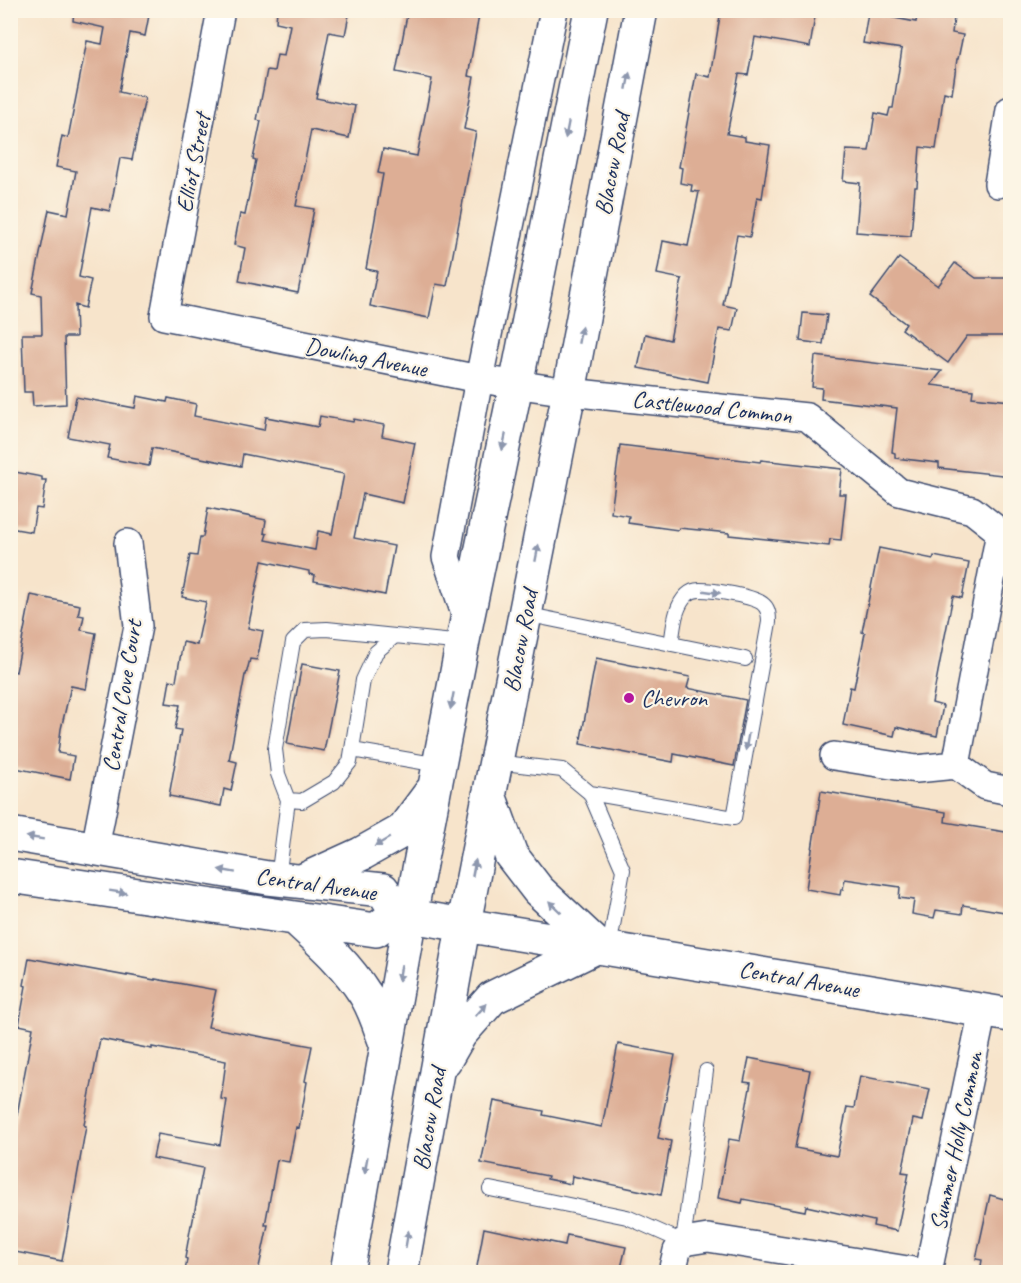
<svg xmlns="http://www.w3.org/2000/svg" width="1021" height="1283" viewBox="0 0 1021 1283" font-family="Caveat,sans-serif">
	<rect width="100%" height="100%" fill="#fcf5e5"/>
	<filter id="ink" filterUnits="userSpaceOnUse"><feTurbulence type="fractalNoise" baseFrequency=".0167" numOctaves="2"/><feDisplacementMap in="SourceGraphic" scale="12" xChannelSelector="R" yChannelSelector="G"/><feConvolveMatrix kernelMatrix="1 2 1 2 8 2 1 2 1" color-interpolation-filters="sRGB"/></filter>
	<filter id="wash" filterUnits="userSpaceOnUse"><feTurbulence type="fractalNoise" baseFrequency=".008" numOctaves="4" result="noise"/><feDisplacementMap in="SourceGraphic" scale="24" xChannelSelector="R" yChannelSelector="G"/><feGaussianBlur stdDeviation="1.35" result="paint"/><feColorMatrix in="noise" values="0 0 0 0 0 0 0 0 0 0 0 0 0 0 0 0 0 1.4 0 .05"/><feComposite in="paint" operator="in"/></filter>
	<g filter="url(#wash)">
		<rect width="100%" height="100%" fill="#f7e4cb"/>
		<g id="blocks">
			<path fill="#ddae95" d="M 74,10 L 150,10 L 145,36 L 130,33 L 119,92 L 145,98 L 132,160 L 120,158 L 110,211 L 92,207 L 79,277 L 91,280 L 85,308 L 75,305 L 76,337 L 64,337 L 66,404 L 33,406 L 32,392 L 24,392 L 22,334 L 42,334 L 41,295 L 32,293 L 49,210 L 68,214 L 76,171 L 56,167 L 62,136 L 68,138 L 87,41 L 102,44 L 105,28 L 73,21 Z
				M 277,10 L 350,10 L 345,35 L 329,32 L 316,98 L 355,106 L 349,138 L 311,130 L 296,206 L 314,209 L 298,293 L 239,281 L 245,248 L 234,245 L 240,214 L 245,215 L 256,160 L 253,159 L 261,121 L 257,120 L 267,70 L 274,71 L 277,55 L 284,56 L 290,25 L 276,22 Z
				M 408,10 L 480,10 L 468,76 L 474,77 L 464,129 L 476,132 L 447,286 L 436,284 L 429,318 L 370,306 L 377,271 L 366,269 L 383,174 L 378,173 L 383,149 L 417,156 L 432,79 L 396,72 Z
				M 721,10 L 816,10 L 810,47 L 755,37 L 748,75 L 739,74 L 727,134 L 745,137 L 745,141 L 770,145 L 762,198 L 757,197 L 750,237 L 737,235 L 723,305 L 737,308 L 732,331 L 719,329 L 708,382 L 638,368 L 645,334 L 670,340 L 682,279 L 657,274 L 663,241 L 688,246 L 699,192 L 691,191 L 692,185 L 680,183 L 682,168 L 679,167 L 696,74 L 710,77 Z
				M 918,10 L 955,10 L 952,33 L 963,35 L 958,59 L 957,59 L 952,94 L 944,92 L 936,149 L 920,147 L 917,187 L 915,187 L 911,236 L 856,232 L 860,183 L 843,181 L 846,150 L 869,151 L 875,113 L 888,116 L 890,108 L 893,108 L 902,49 L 863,43 L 868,13 L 916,22 Z
				M 899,258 L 938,286 L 955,263 L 976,278 L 1011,278 L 1011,336 L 967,336 L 948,363 L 902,329 L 906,324 L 870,297 Z
				M 803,313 L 827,315 L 823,344 L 800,341 Z
				M 815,356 L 942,371 L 931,385 L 973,390 L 972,397 L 1011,401 L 1011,476 L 939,468 L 939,463 L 895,458 L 895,453 L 892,452 L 897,408 L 821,399 L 822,388 L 812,387 Z
				M 137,396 L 167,402 L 168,398 L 196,404 L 194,416 L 264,430 L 266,417 L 318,427 L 320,416 L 353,422 L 354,419 L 384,425 L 382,436 L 415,443 L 403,503 L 363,494 L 354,538 L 394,546 L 385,595 L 314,581 L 315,575 L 309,574 L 309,571 L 262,561 L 248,628 L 263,631 L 257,660 L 250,659 L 246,675 L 245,675 L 229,760 L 237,762 L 231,791 L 224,789 L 221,806 L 169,796 L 181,730 L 175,729 L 180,705 L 166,703 L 170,680 L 176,681 L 183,642 L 197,645 L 206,602 L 182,597 L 190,555 L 197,556 L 200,537 L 203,537 L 208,508 L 266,520 L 264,533 L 267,534 L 265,540 L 315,550 L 318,531 L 332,534 L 344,474 L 243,454 L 241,466 L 152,448 L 149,466 L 107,458 L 110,445 L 68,437 L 76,397 L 135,408 Z
				M 620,445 L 760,462 L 761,460 L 842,469 L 839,494 L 846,494 L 841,540 L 830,539 L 829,546 L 729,535 L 729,533 L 679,528 L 678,530 L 628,523 L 629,516 L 611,513 Z
				M 10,471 L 42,477 L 42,480 L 46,480 L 42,509 L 36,508 L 32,532 L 10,528 Z
				M 879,548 L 933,559 L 934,556 L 969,563 L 962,598 L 953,596 L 941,656 L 932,703 L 943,706 L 937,736 L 896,727 L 894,736 L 843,725 L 850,687 L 854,688 L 865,633 L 862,632 Z
				M 31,595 L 80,605 L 78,615 L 84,616 L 81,630 L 96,633 L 86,689 L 71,686 L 61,729 L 58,753 L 74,756 L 70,779 L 10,767 L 10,670 L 16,672 Z
				M 596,658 L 690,677 L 687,688 L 746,700 L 734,766 L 674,754 L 673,762 L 580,744 Z
				M 302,664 L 340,671 L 324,751 L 287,744 Z
				M 821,791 L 946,812 L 945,822 L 1011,833 L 1011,913 L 963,905 L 962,914 L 936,910 L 934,918 L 912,914 L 914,900 L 899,898 L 900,887 L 845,879 L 843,889 L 841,889 L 840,895 L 806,889 Z
				M 29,958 L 127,976 L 127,975 L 155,980 L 155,979 L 216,990 L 208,1027 L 312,1046 L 305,1081 L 307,1082 L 299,1128 L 296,1127 L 289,1162 L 277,1160 L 265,1225 L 268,1225 L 258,1272 L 185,1272 L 187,1259 L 185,1258 L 191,1225 L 192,1225 L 203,1168 L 153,1158 L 158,1134 L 220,1145 L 227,1100 L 221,1099 L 226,1061 L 152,1047 L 152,1049 L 100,1039 L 84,1125 L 86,1126 L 62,1261 L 10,1251 L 10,1153 L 33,1028 L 19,1025 L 26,986 L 24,985 Z
				M 618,1044 L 675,1055 L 658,1138 L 671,1141 L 661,1195 L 572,1176 L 571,1184 L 547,1179 L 548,1176 L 481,1163 L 494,1101 L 544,1111 L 543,1115 L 602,1127 Z
				M 749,1058 L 810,1070 L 795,1148 L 837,1156 L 847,1107 L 854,1108 L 860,1076 L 930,1089 L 923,1121 L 913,1119 L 902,1172 L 909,1173 L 897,1231 L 873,1226 L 874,1221 L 806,1206 L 805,1211 L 743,1199 L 742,1203 L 718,1198 L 729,1139 L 740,1141 L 751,1083 L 744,1082 Z
				M 990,1195 L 1011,1201 L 1011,1272 L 980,1272 L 982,1260 L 976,1259 Z
				M 484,1228 L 565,1245 L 567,1235 L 626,1247 L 620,1272 L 476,1272 Z"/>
		</g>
	</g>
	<g filter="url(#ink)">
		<use href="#blocks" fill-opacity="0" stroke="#3c4a6e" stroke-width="1.5"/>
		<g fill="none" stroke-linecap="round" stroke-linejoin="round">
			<g stroke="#3c4a6e" stroke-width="16">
				<path id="service" d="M 525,614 L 745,659
					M 352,750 L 439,765
					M 496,762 L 562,770 L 590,793 L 623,870 L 609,948
					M 590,793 L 734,818 L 769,622 C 769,616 769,610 764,605 C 756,596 712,590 700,590 C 695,590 690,592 687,595 C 674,607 674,628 671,644
					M 288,800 L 302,801 L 334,782 L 350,762 L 363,680 L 376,652 L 395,636
					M 278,879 L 288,800 L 278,774 L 275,749 L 293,642 L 305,630 L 327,629 L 463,643
					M 490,1189 L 627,1217 L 683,1242 L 706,1071"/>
			</g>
			<g stroke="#3c4a6e" stroke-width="30">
				<path id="minor" d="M 221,10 L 164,316 L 479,379 L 569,392 L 807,417 L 899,492 L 972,510 L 1000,532
					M 998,184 L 1010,110
					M 467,620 L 446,557 L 479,379 L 554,10
					M 834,756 L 916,769 L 956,765 L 985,786 L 1010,791
					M 956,765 L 1000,532
					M 95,848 L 138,626 L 128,543
					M 672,1272 L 677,1251 L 683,1242 L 708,1238 L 920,1272
					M 928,1272 L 983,1010"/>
			</g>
			<g stroke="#3c4a6e" stroke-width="36">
				<path id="secondary" d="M 489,795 L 511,855 L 538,890 L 598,946
					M 10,834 L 268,878 L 383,890 L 397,913 L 376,930 L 10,876
					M 304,880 L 361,854 L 402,831 L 431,792
					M 410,916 L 1010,1015
					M 296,919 C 322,943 346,964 365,994 C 375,1009 380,1029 387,1046
					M 445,1060 L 460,1034 L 492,998 L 598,946
					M 347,1272 L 410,916 L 467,620 L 516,385 L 591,10
					M 401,1272 L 462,933 L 569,392 L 641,10"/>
			</g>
			<use href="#service" stroke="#fff" stroke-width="14"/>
			<use href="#minor" stroke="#fff" stroke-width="27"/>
			<use href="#secondary" stroke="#fff" stroke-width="33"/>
		</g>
		<defs><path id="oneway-solid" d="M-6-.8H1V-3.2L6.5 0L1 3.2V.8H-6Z" transform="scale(1.5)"/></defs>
		<g fill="#8d97ae">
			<use href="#oneway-solid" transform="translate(628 81) rotate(-79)"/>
			<use href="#oneway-solid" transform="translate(567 130) rotate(101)"/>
			<use href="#oneway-solid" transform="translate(580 335) rotate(-79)"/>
			<use href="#oneway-solid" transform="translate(504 442) rotate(102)"/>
			<use href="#oneway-solid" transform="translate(537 553) rotate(-79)"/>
			<use href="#oneway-solid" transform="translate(712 592) rotate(8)"/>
			<use href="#oneway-solid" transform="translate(452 701) rotate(101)"/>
			<use href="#oneway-solid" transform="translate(747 742) rotate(100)"/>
			<use href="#oneway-solid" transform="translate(35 838) rotate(-171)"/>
			<use href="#oneway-solid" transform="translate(382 842) rotate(150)"/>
			<use href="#oneway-solid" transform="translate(474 868) rotate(-79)"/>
			<use href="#oneway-solid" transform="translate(227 871) rotate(-170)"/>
			<use href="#oneway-solid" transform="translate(118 892) rotate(9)"/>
			<use href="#oneway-solid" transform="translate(555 907) rotate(-136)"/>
			<use href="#oneway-solid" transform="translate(400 973) rotate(100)"/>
			<use href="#oneway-solid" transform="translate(481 1010) rotate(-47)"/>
			<use href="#oneway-solid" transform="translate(366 1165) rotate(100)"/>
			<use href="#oneway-solid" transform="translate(407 1239) rotate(-80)"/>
		</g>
	</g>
	<circle fill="#b5179e" stroke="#fcf5e5" stroke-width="2" cx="629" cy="698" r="6"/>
	<g text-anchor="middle" stroke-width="4.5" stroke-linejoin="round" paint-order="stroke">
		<g font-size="24" fill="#1b2f5e" stroke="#fcf5e5">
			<text transform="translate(193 163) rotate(-79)" y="8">Elliot Street</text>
			<text transform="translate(612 164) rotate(-79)" y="8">Blacow Road</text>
			<text transform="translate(366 357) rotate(11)" y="8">Dowling Avenue</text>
			<text transform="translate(712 407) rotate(6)" y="8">Castlewood Common</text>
			<text transform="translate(520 641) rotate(-79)" y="8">Blacow Road</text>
			<text transform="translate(122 696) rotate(-81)" y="8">Central Cove Court</text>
			<text transform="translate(316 884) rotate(8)" y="8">Central Avenue</text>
			<text transform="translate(799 979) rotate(10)" y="8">Central Avenue</text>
			<text transform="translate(429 1119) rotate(-80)" y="8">Blacow Road</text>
			<text transform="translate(956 1141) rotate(-78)" y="8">Summer Holly Common</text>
		</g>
		<g font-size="24" fill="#1b2f5e" stroke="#fcf5e5" text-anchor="start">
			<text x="641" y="706">Chevron</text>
		</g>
	</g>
	<rect width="1021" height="1283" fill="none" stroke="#fcf5e5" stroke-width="36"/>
</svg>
